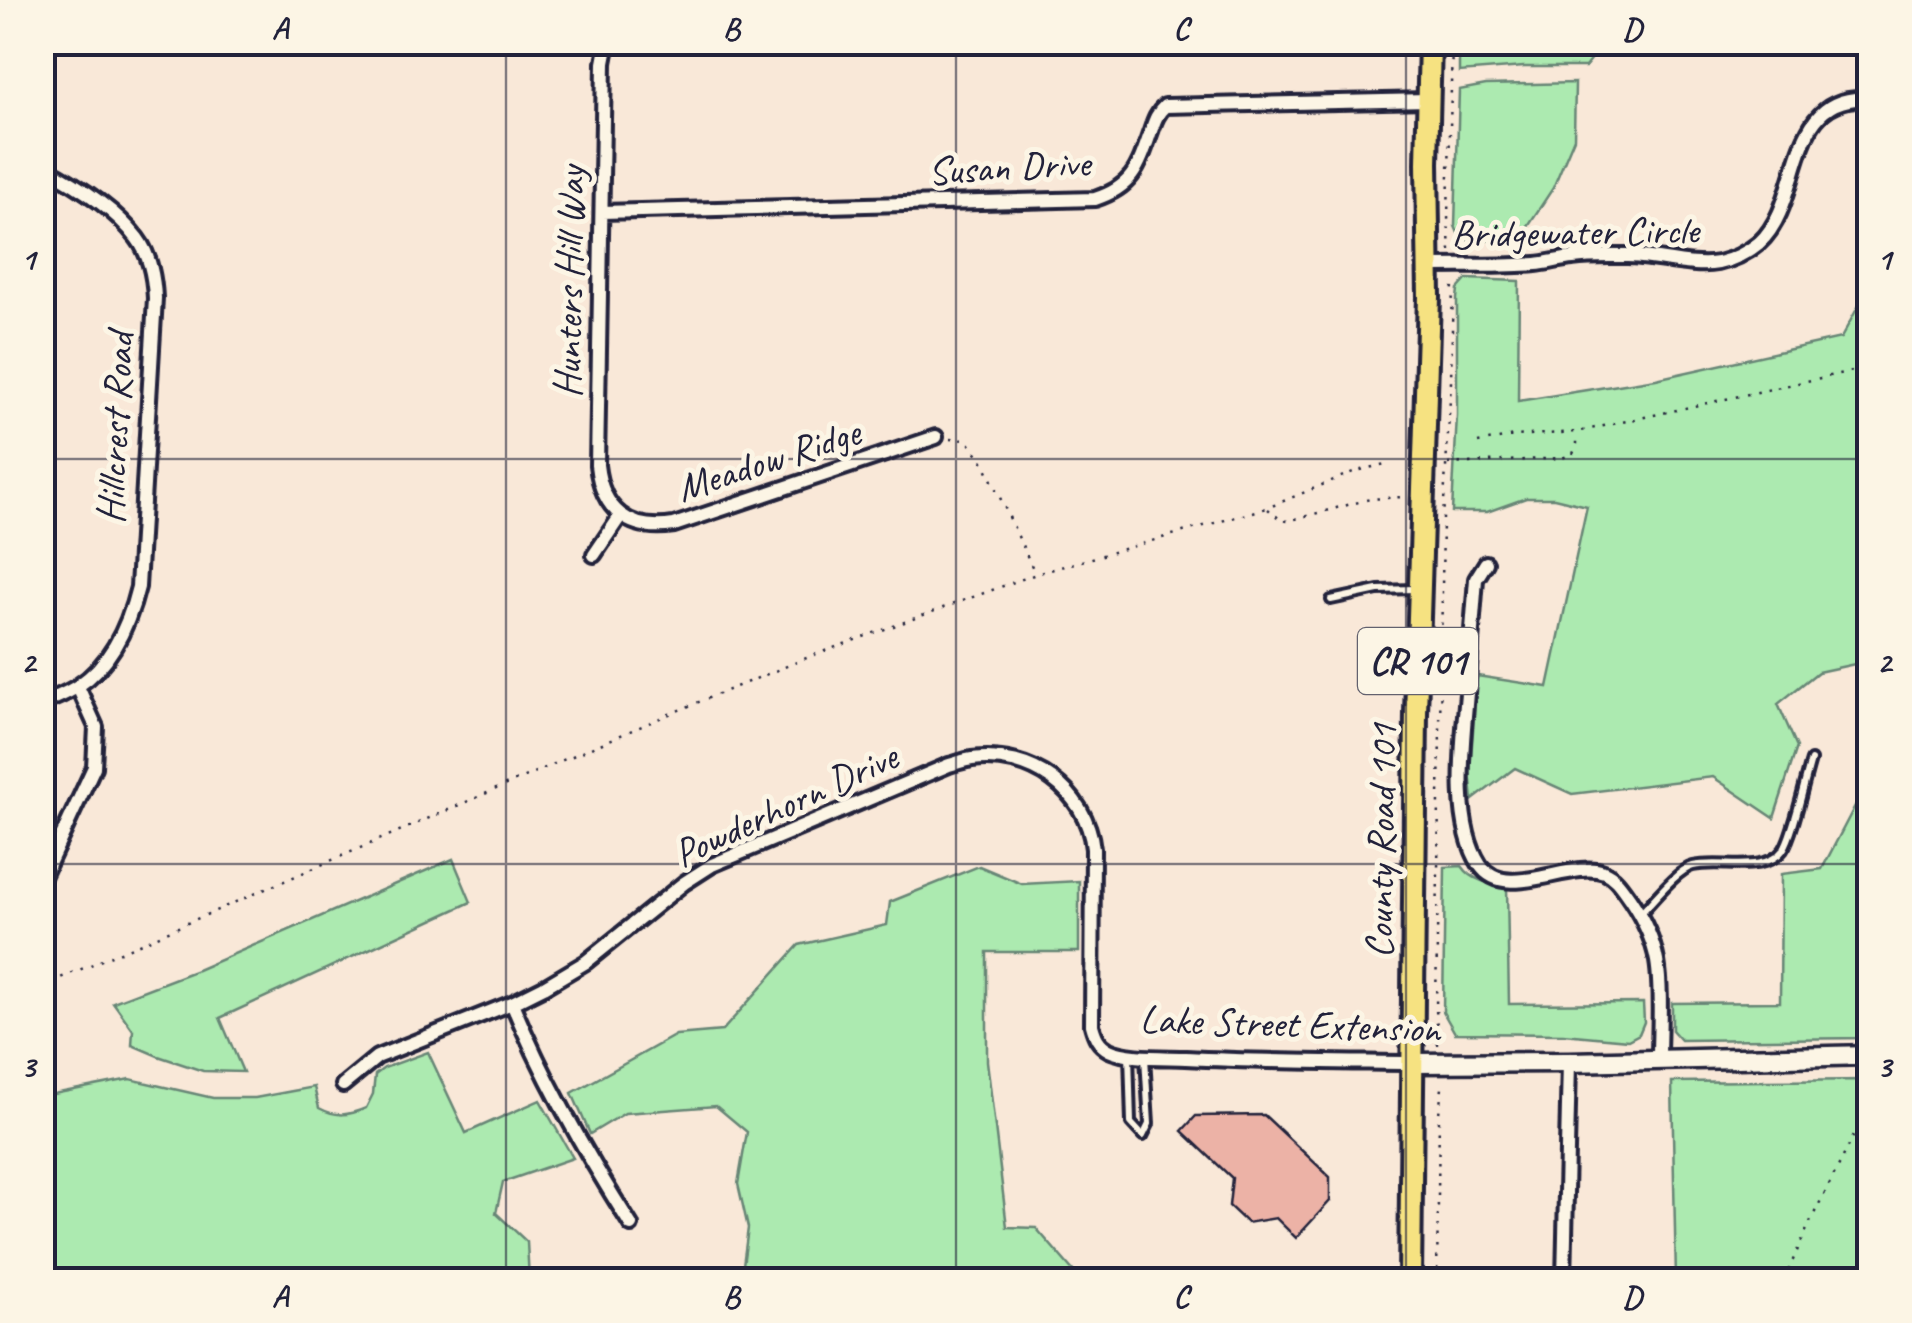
<svg xmlns="http://www.w3.org/2000/svg" width="1912" height="1323" viewBox="0 0 1912 1323" font-family="Caveat,sans-serif">
	<rect width="100%" height="100%" fill="#f9e8d8"/>
	<filter id="ink" filterUnits="userSpaceOnUse"><feTurbulence type="fractalNoise" baseFrequency=".01" numOctaves="2"/><feDisplacementMap in="SourceGraphic" scale="20" xChannelSelector="R" yChannelSelector="G"/><feConvolveMatrix kernelMatrix="1 2 1 2 8 2 1 2 1" color-interpolation-filters="sRGB"/></filter>
	<g filter="url(#ink)">
		<path fill="#aceab0" stroke="#678676" stroke-width="2.5" d="M 1459,43 L 1459,42 L 1604,43 L 1585,67 L 1524,67 L 1459,72 Z
			M 1575,83 L 1574,138 L 1553,188 L 1518,241 L 1461,240 L 1455,226 L 1459,90 L 1486,85 Z
			M 1467,279 L 1519,281 L 1518,401 L 1656,379 L 1841,338 L 1869,287 L 1869,661 L 1818,672 L 1778,704 L 1797,747 L 1774,818 L 1713,777 L 1572,794 L 1515,768 L 1473,800 L 1470,772 L 1477,676 L 1548,687 L 1587,506 L 1554,498 L 1526,498 L 1487,512 L 1452,512 L 1457,415 L 1457,299 L 1458,289 Z
			M 1869,779 L 1869,1038 L 1681,1040 L 1672,1030 L 1672,1003 L 1780,1002 L 1781,874 L 1822,869 Z
			M 453,859 L 471,902 L 220,1018 L 243,1072 L 203,1071 L 158,1056 L 132,1045 L 133,1030 L 113,1002 L 197,970 Z
			M 979,866 L 1022,884 L 1079,881 L 1079,952 L 987,952 L 987,1061 L 1007,1227 L 1036,1228 L 1081,1280 L 741,1280 L 748,1228 L 738,1184 L 747,1132 L 716,1106 L 625,1113 L 590,1134 L 572,1093 L 676,1035 L 722,1031 L 799,945 L 887,925 L 890,902 Z
			M 1462,866 C 1472,881 1490,884 1507,887 L 1509,1004 L 1643,1003 L 1644,1022 L 1639,1034 L 1628,1040 L 1563,1034 L 1455,1033 L 1443,1012 L 1445,867 Z
			M 428,1052 L 466,1133 L 540,1100 L 573,1158 L 503,1182 L 496,1213 L 527,1242 L 529,1280 L 43,1280 L 43,1096 L 130,1079 L 213,1098 L 255,1098 L 314,1087 L 319,1108 C 336,1117 348,1116 366,1108 L 373,1094 L 375,1075 L 384,1068 Z
			M 1869,1080 L 1869,1280 L 1676,1280 L 1672,1082 Z"/>
		<path fill="#ecb2a6" stroke="#22223b" stroke-width="2.5" d="M 1264,1115 L 1330,1177 L 1330,1201 L 1296,1238 L 1276,1218 L 1247,1223 L 1229,1206 L 1232,1178 L 1182,1131 L 1196,1116 Z"/>
		<g fill="none" stroke-linecap="round" stroke-linejoin="round">
			<g stroke="#22223b" stroke-width="14">
				<path id="lane" d="M 1331,600 L 1378,590 L 1414,589
					M 1641,913 C 1654,900 1677,870 1693,866 C 1720,859 1764,875 1783,850 C 1793,836 1805,779 1811,760
					M 1129,1053 L 1131,1123 L 1143,1136 L 1149,1124 L 1145,1057"/>
			</g>
			<g stroke="#22223b" stroke-width="20">
				<path id="street" d="M 608,42 L 604,63 L 597,465 C 602,510 629,532 674,525 L 936,437
					M 42,166 C 74,183 115,209 137,238 C 150,255 154,277 155,298 L 138,587 C 129,624 111,664 78,686 C 68,693 54,698 42,704
					M 602,212 L 1095,199 C 1132,187 1138,169 1150,134 C 1154,123 1156,114 1165,106 L 1428,100
					M 1429,266 C 1464,265 1500,267 1536,264 C 1548,263 1561,259 1573,258 C 1591,255 1609,256 1627,256 C 1654,256 1692,268 1718,263 C 1732,260 1748,252 1759,243 C 1806,201 1783,92 1870,99
					M 594,555 L 621,515
					M 1486,563 L 1476,579 C 1473,617 1470,655 1467,693 C 1463,742 1452,822 1480,865 C 1505,903 1571,859 1604,872 C 1616,877 1622,888 1630,899 C 1642,917 1653,939 1657,961 C 1662,991 1659,1029 1659,1060
					M 42,879 L 94,767 L 96,727 L 78,687
					M 512,1003 C 544,1081 586,1154 631,1225
					M 343,1085 L 377,1057 L 512,1003 L 544,987 L 586,962 L 684,883 L 712,865 L 949,765 C 957,763 965,760 972,759 C 1030,751 1087,790 1093,849 L 1092,1025 C 1095,1036 1098,1044 1109,1050 C 1128,1059 1164,1057 1186,1058 C 1262,1062 1337,1062 1413,1063
					M 1564,1280 L 1569,1062"/>
			</g>
			<g stroke="#22223b" stroke-width="25">
				<path id="secondary" d="M 1413,1063 L 1569,1062 L 1870,1055"/>
			</g>
			<g stroke="#22223b" stroke-width="28">
				<path id="primary" d="M 1410,1280 L 1416,713 L 1429,297 L 1427,163 L 1430,42"/>
			</g>
			<path stroke="#22223b" stroke-width="2.5" stroke-dasharray="2.5 8" stroke-linecap="butt" d="M 1450,251 L 1448,217 L 1452,42
				M 950,439 L 967,440 L 983,461 L 1035,573
				M 1478,443 L 1514,436 L 1577,432 L 1870,367
				M 1448,464 L 1562,458 L 1573,454 L 1577,444 L 1577,434
				M 1268,509 L 1281,520 L 1288,521 L 1370,499 L 1403,497
				M 42,986 L 667,715 L 814,655 L 1036,574 L 1267,508 L 1353,472 L 1385,464
				M 1438,1045 L 1436,1009 L 1443,519 L 1451,382 L 1453,279
				M 1437,1280 L 1439,1113 L 1442,1088 L 1441,1083
				M 1784,1280 L 1813,1216 L 1870,1104"/>
			<use href="#lane" stroke="#fcf5e5" stroke-width="6"/>
			<use href="#street" stroke="#fcf5e5" stroke-width="12"/>
			<use href="#secondary" stroke="#fcf5e5" stroke-width="18"/>
			<use href="#primary" stroke="#f6e281" stroke-width="20"/>
		</g>
	</g>
	<path fill="none" stroke="#22223b" stroke-width="2.5" stroke-opacity="0.55" d="M 506,42 L 506,1280M 956,42 L 956,1280M 1406,42 L 1406,1280M 42,459 L 1870,459M 42,864 L 1870,864"/>
	<g text-anchor="middle" stroke-width="10" stroke-linejoin="round" paint-order="stroke">
		<rect fill="#fcf5e5" stroke="#63616e" stroke-width="2.5" x="1358" y="628" width="120" height="66" rx="8"/>
		<g font-size="38" font-weight="bold" fill="#22223b">
			<text x="1418" y="674">CR 101</text>
		</g>
		<g font-size="40" fill="#22223b" stroke="#fcf5e5">
			<text transform="translate(1009 166) rotate(-3)" y="14">Susan Drive</text>
			<text transform="translate(1575 231) rotate(-1)" y="14">Bridgewater Circle</text>
			<text transform="translate(568 282) rotate(-89)" y="14">Hunters Hill Way</text>
			<text transform="translate(114 428) rotate(-87)" y="14">Hillcrest Road</text>
			<text transform="translate(768 459) rotate(-18)" y="14">Meadow Ridge</text>
			<text transform="translate(785 804) rotate(-25)" y="14">Powderhorn Drive</text>
			<text transform="translate(1380 841) rotate(-89)" y="14">County Road 101</text>
			<text transform="translate(1290 1023) rotate(2)" y="14">Lake Street Extension</text>
		</g>
	</g>
	<rect width="1912" height="1323" fill="none" stroke="#fcf5e5" stroke-width="110"/>
	<rect x="55" y="55" width="1802" height="1213" fill="none" stroke="#22223b" stroke-width="4"/>
	<g font-size="32" text-anchor="middle" font-weight="bold" fill="#22223b">
		<text x="280" y="39">A</text>
		<text x="731" y="39">B</text>
		<text x="1181" y="39">C</text>
		<text x="1632" y="39">D</text>
		<text x="28" y="269">1</text>
		<text x="1884" y="269">1</text>
		<text x="28" y="673">2</text>
		<text x="1884" y="673">2</text>
		<text x="28" y="1077">3</text>
		<text x="1884" y="1077">3</text>
		<text x="280" y="1307">A</text>
		<text x="731" y="1307">B</text>
		<text x="1181" y="1307">C</text>
		<text x="1632" y="1307">D</text>
	</g>
</svg>
